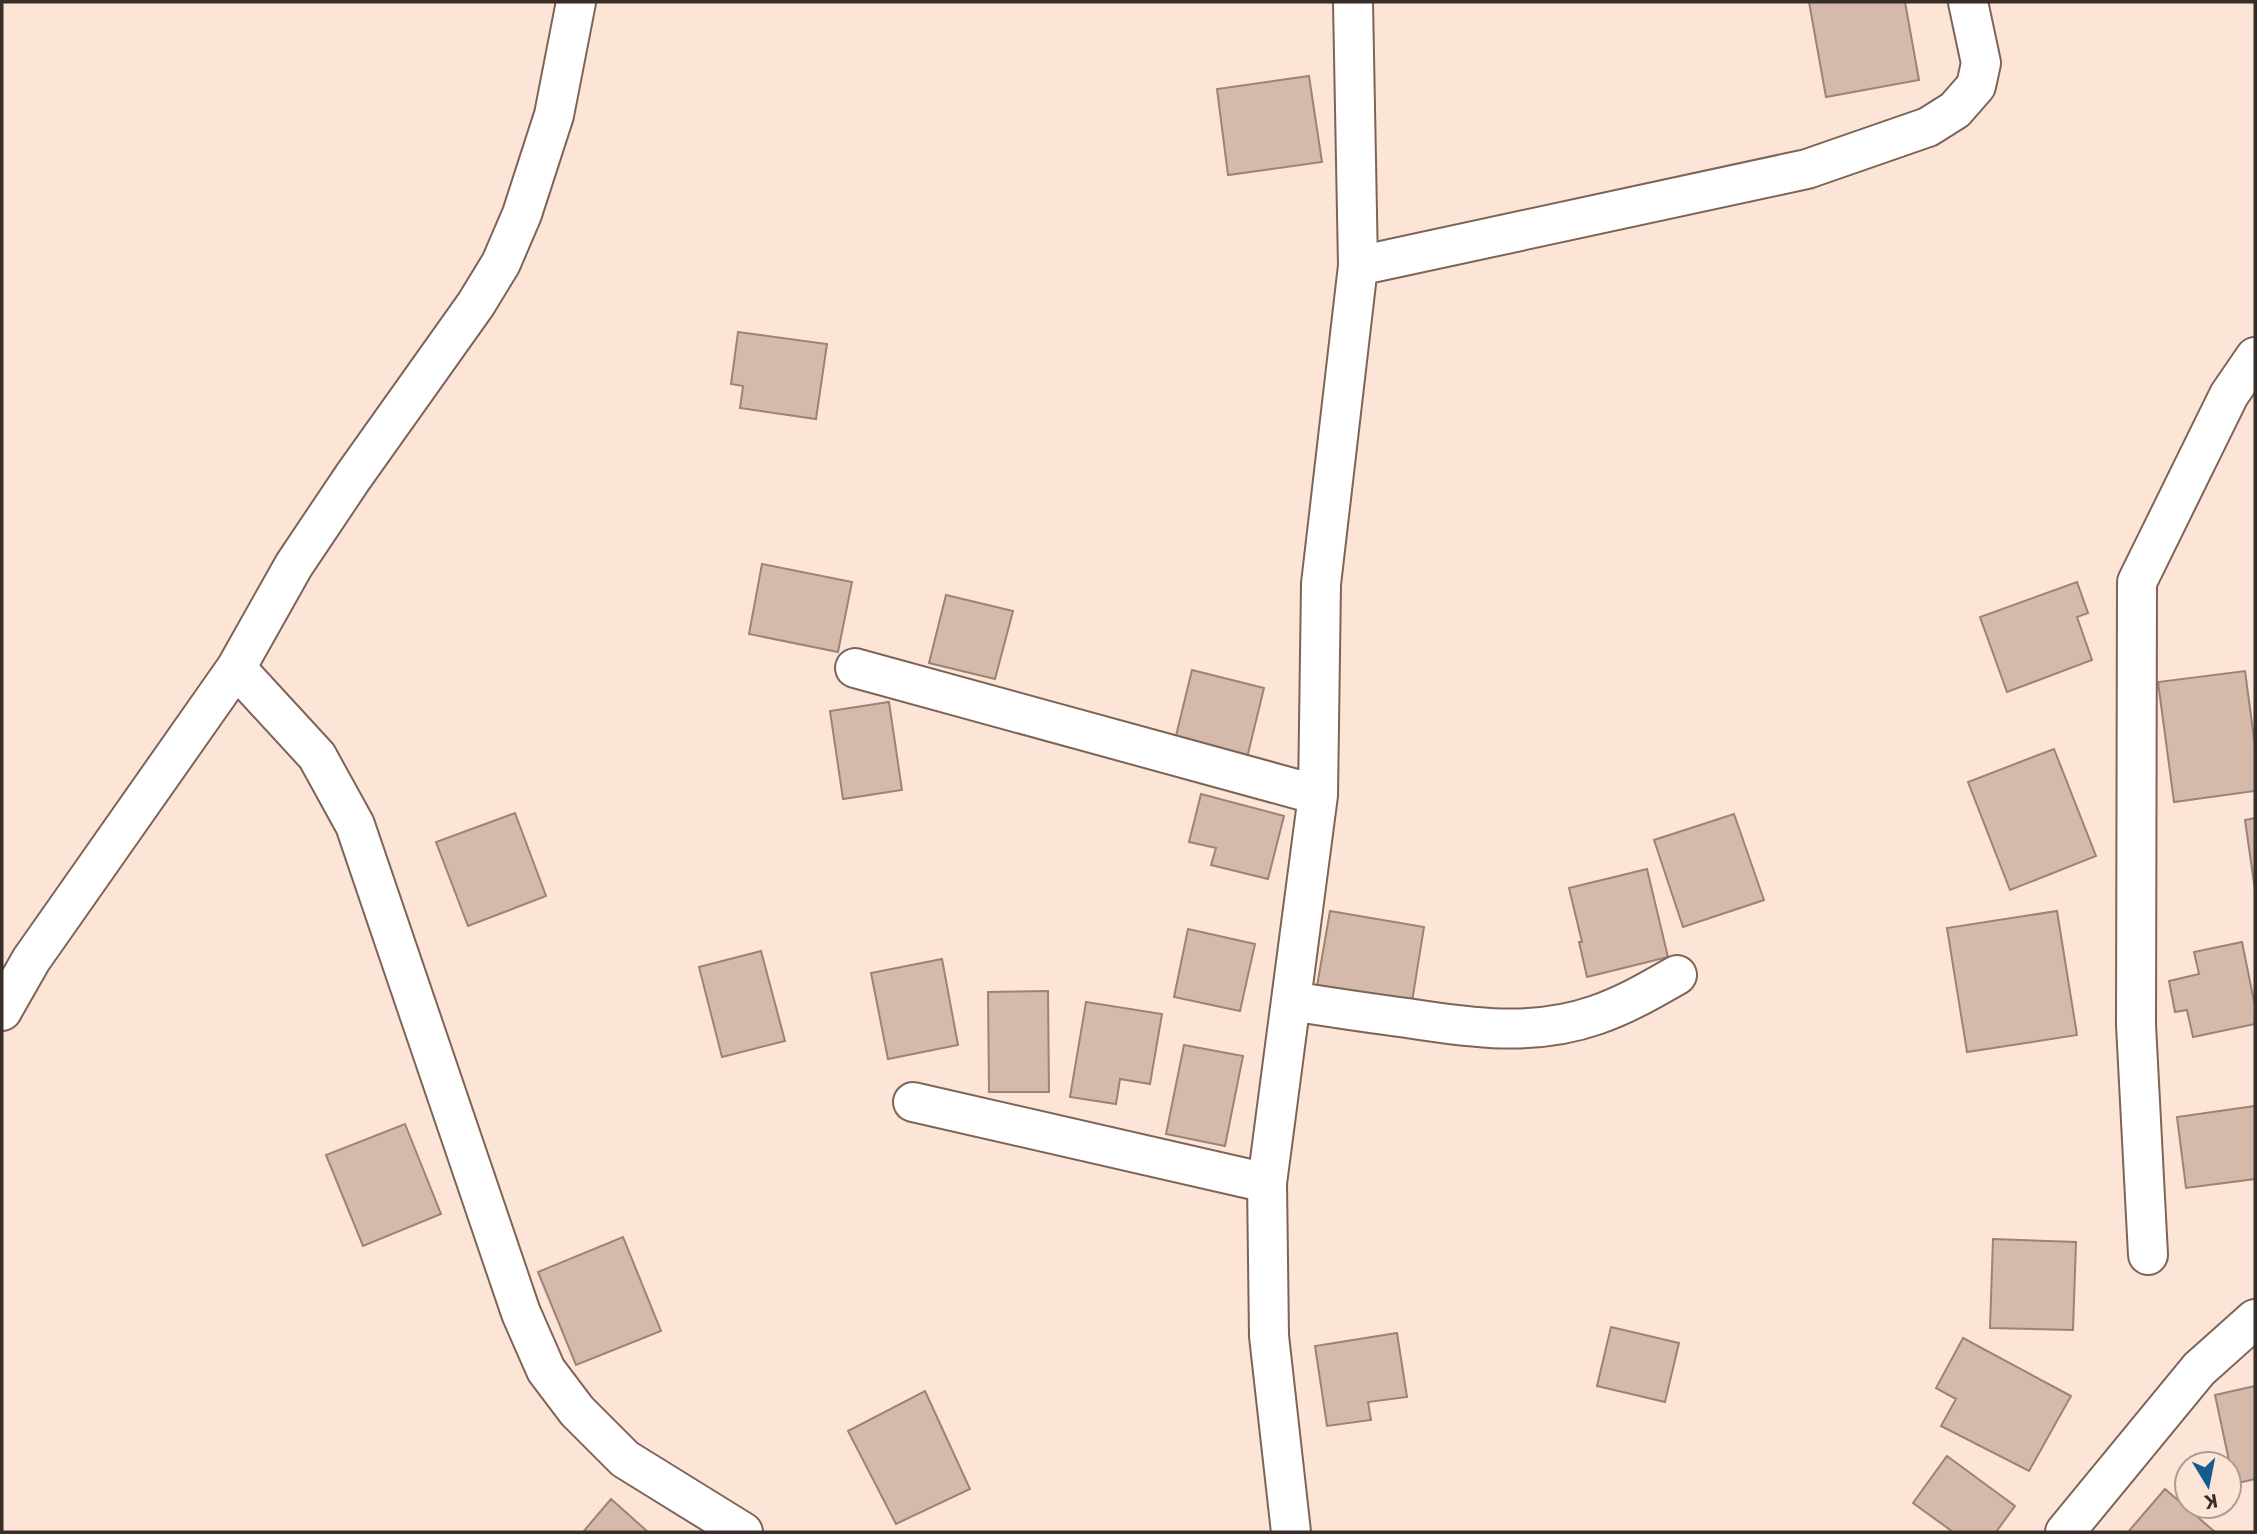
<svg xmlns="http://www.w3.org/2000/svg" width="2257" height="1534" viewBox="0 0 2257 1534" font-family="Commissioner,sans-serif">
	<rect width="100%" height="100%" fill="#fce4d7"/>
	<path fill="#d5b9aa" stroke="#9d8374" stroke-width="2" d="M 1809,2 L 1905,2 L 1919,80 L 1826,97 Z
		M 1309,76 L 1322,162 L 1228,175 L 1217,89 Z
		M 738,332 L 827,344 L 816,419 L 740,408 L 743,386 L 731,384 Z
		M 762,564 L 852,582 L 838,652 L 749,634 Z
		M 2077,582 L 2088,613 L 2077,617 L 2092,660 L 2007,692 L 1980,617 Z
		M 946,595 L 1013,611 L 995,679 L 929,663 Z
		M 1192,670 L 1264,688 L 1246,762 L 1174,744 Z
		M 2245,671 L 2255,746 L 2255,791 L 2174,802 L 2158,682 Z
		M 889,702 L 902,790 L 843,799 L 830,711 Z
		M 2054,749 L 2096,856 L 2010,890 L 1968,782 Z
		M 1201,794 L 1284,816 L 1268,879 L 1211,865 L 1216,848 L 1189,842 Z
		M 515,813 L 546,896 L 468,926 L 436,842 Z
		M 1734,814 L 1764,900 L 1683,927 L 1654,840 Z
		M 2255,818 L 2255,890 L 2245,820 Z
		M 1647,869 L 1668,957 L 1587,977 L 1579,942 L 1582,942 L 1569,888 Z
		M 1330,911 L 1424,927 L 1411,1008 L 1316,992 Z
		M 2057,911 L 2077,1035 L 1967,1052 L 1947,928 Z
		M 1188,929 L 1255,944 L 1240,1011 L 1174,997 Z
		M 2242,942 L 2255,1006 L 2255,1024 L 2193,1037 L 2187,1010 L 2175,1012 L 2169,981 L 2199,974 L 2194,952 Z
		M 761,951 L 785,1041 L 722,1057 L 699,967 Z
		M 942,959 L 958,1045 L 888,1059 L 871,973 Z
		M 1048,991 L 1049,1092 L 989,1092 L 988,992 Z
		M 1086,1002 L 1162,1014 L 1150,1084 L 1120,1079 L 1116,1104 L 1070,1097 Z
		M 1184,1045 L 1243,1056 L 1225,1146 L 1166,1134 Z
		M 2255,1106 L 2255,1179 L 2186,1188 L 2177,1117 Z
		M 405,1124 L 441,1214 L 363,1246 L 326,1155 Z
		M 623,1237 L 661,1331 L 576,1365 L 538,1272 Z
		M 1993,1239 L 2076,1242 L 2073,1330 L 1990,1328 Z
		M 1611,1327 L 1679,1343 L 1665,1402 L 1597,1386 Z
		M 1397,1333 L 1407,1397 L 1368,1402 L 1371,1420 L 1327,1426 L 1315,1346 Z
		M 1963,1338 L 2071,1396 L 2029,1471 L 1941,1426 L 1956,1399 L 1936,1388 Z
		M 2255,1386 L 2255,1479 L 2234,1484 L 2215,1395 Z
		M 925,1391 L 970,1489 L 896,1524 L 848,1431 Z
		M 1947,1456 L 2015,1506 L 1996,1532 L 1953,1532 L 1913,1503 Z
		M 2165,1489 L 2215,1532 L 2128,1532 Z
		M 611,1499 L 648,1532 L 583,1532 Z"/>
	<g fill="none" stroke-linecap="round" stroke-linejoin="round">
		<g stroke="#7d6456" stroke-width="42">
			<path id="minor" d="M 1358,266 L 1807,169 L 1928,127 L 1955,110 L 1976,86 L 1981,63 L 1968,2
				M 236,668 L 317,756 L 355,825 L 521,1313 L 546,1370 L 577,1411 L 625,1459 L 743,1532
				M 855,668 L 1318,795
				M 1291,1001 C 1329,1007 1368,1013 1407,1018 C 1471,1028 1533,1037 1596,1015 C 1625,1005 1651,990 1677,975
				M 2,1011 L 31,960 L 236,668 L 294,565 L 353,477 L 476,304 L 501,263 L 522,214 L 554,115 L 576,2
				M 913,1102 L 1267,1183
				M 2148,1255 L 2136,1025 L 2137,582 L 2229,395 L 2255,357
				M 1291,1532 L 1269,1336 L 1267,1183 L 1318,795 L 1321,584 L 1358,266 L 1353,2"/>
		</g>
		<g stroke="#7d6456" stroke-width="42">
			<path id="tertiary" d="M 2065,1532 L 2199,1369 L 2255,1319"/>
		</g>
		<use href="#minor" stroke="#fff" stroke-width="38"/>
		<use href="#tertiary" stroke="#fff" stroke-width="38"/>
	</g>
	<rect width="2257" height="1534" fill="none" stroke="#382d27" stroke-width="7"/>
	<g transform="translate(2208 1485) rotate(170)"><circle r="33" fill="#fce4d7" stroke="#ae9b91" stroke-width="2"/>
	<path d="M0-5L12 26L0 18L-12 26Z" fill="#155b90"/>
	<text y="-10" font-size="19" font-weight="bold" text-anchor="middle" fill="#382d27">K</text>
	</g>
</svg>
